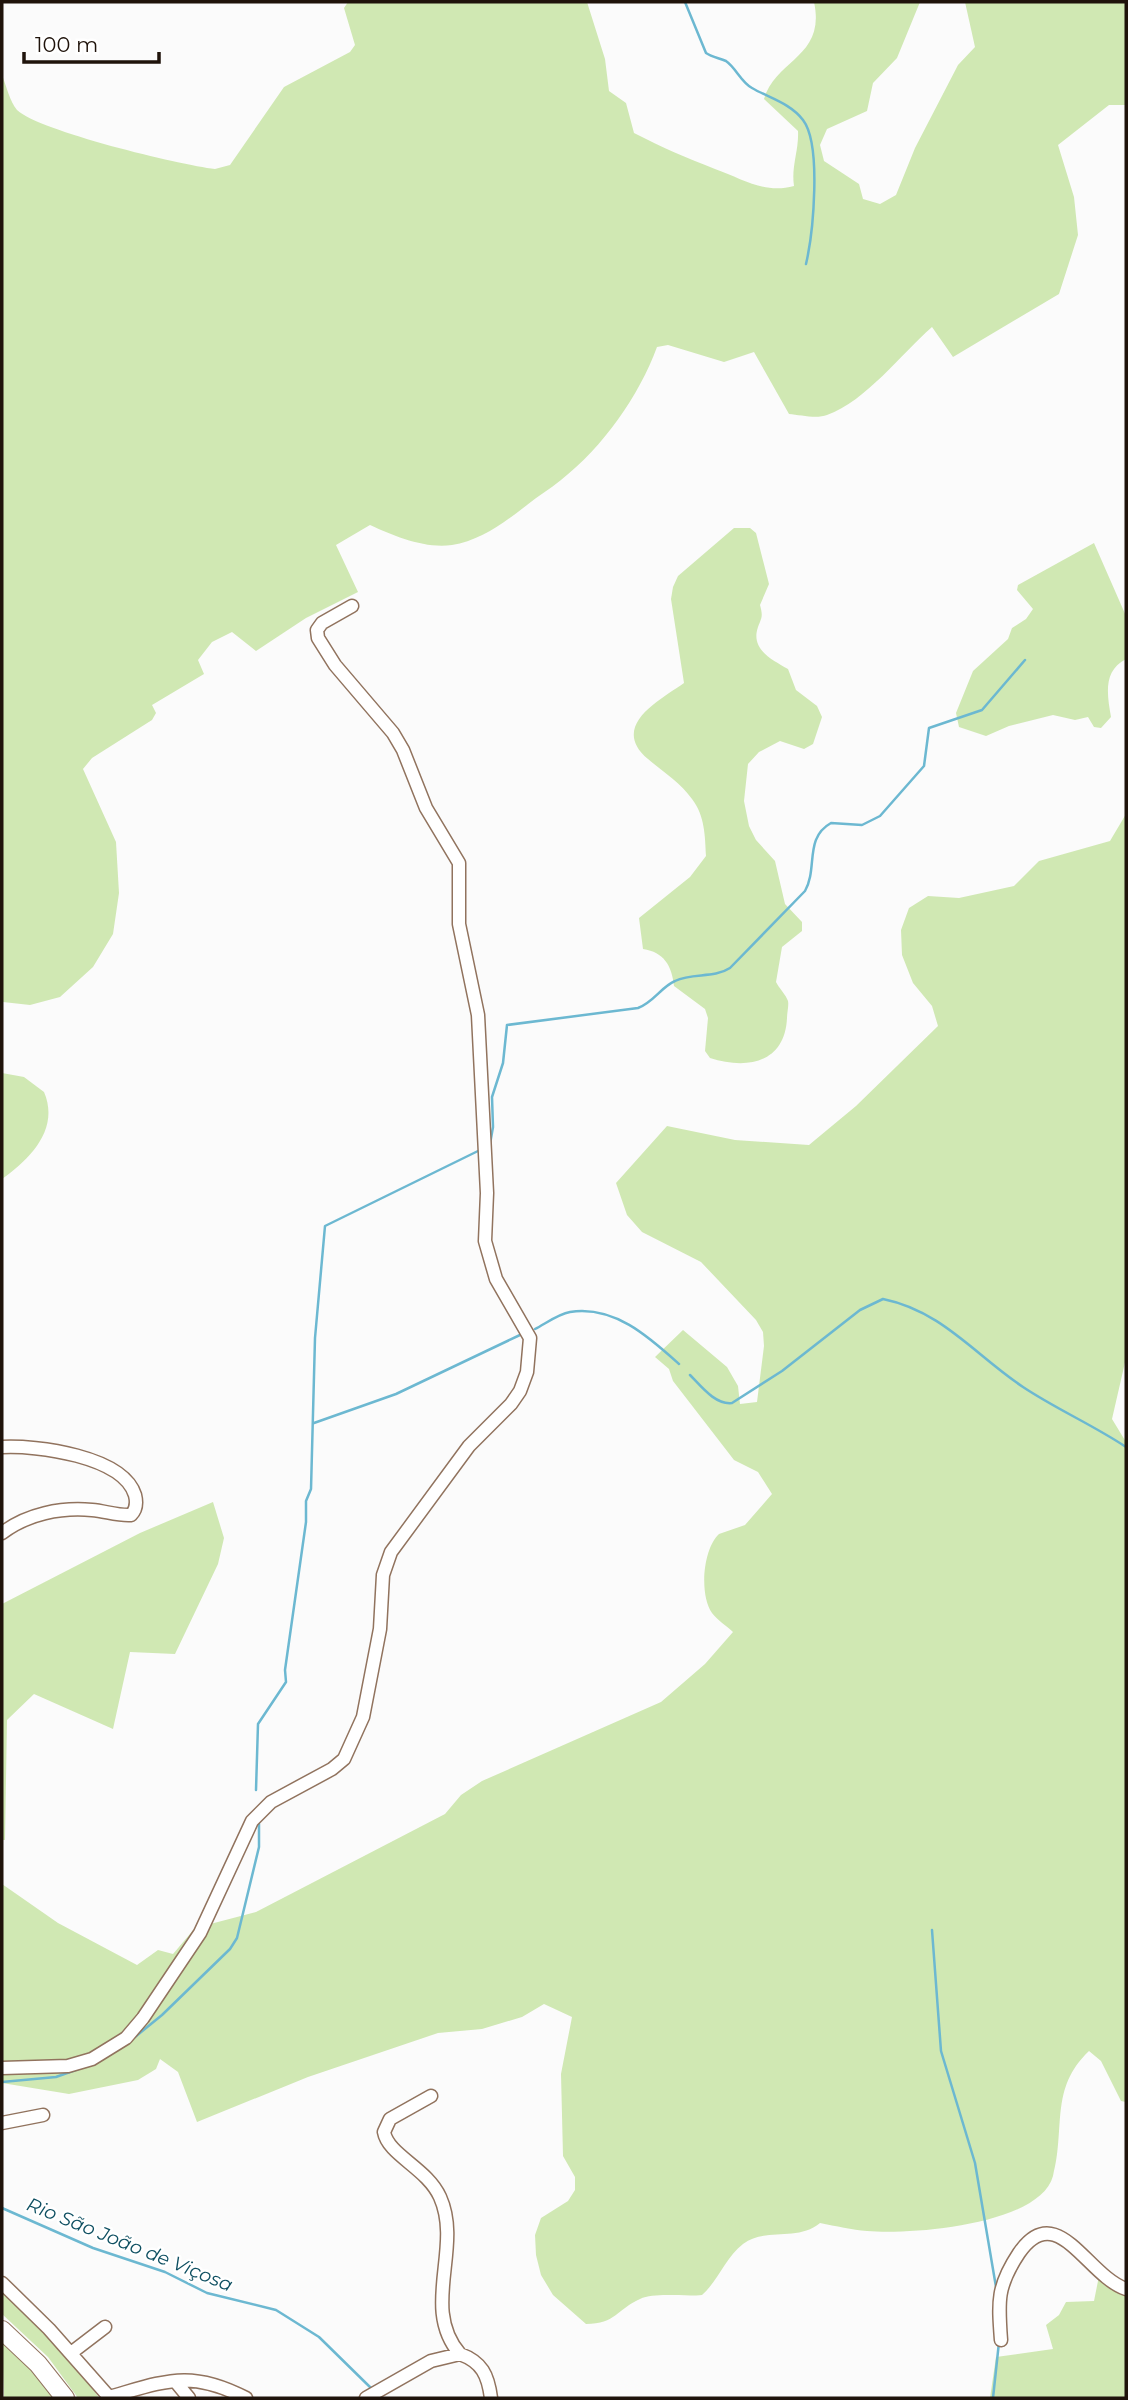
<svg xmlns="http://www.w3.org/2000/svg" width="1128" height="2400" viewBox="0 0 1128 2400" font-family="Montserrat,sans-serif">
	<rect width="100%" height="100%" fill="#fbfbfb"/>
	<path fill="#d0e8b3" d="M 348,2 L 587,2 L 605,59 L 609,91 L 626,103 L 634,133 C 661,147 687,158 715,169 C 743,179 764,194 794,186 C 791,166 799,151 798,131 L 764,99 C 776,59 826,57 814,2 L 920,2 L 897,58 L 873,83 L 867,111 L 827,129 L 820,145 L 824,161 L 859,184 L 863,199 L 880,204 L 896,195 L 915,148 L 958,65 L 975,47 L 965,2 L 1126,2 L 1126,105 L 1109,105 L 1058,145 L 1074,197 L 1078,235 L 1059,294 L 953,357 L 932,327 C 901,354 866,401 827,415 C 817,419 800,415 789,414 L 754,352 L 724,362 L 668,345 L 657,347 C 639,396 603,447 561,480 C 550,489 538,496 527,505 C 505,522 480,541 452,545 C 425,549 394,536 370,525 L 336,545 L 358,592 L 306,618 L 256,651 L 232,632 L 212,642 L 198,660 L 204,674 L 152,705 L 156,713 L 152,720 L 92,758 L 83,769 L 116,842 L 119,893 L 113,934 L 93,967 L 60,997 L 30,1005 L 3,1002 L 2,75 C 6,85 10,102 17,110 C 39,131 180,165 215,169 L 230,165 L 284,87 L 350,52 L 355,45 L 344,8 Z
		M 734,528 L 750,528 L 756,533 L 769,584 L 760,605 C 763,616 762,617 758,627 C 750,650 773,660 788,669 L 796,690 L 817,706 L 822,717 L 813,744 L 804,749 L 780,741 L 759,752 L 748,764 L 744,801 L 749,826 L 756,840 L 775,861 L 785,904 L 802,922 L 802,931 L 782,947 L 776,982 C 779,988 786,995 788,1001 C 789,1005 787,1013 787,1018 C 785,1063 747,1070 710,1058 L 705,1051 L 708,1018 L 705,1009 L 674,986 C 672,966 664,952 643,949 L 639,918 L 690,877 L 706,856 C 705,836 705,816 692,799 C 680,782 663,772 648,759 C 609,726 660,700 684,683 L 671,599 L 673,587 L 678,576 Z
		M 1094,543 L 1126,616 L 1126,659 C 1103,671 1107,694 1111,717 L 1101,728 L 1094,727 L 1088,717 L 1075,720 L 1053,715 L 1009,726 L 986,736 L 959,727 L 956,713 L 973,671 L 1008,639 L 1012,628 L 1026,619 L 1033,609 L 1017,590 L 1018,585 Z
		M 1126,814 L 1126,1358 L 1112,1419 L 1126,1442 L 1126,2102 L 1121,2101 L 1101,2061 L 1089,2051 C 1049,2089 1066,2128 1053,2176 C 1040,2225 910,2235 867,2231 C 852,2230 836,2226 820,2223 C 797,2242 766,2227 743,2244 C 726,2257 718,2281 702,2295 C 684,2297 655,2292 640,2299 C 617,2309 616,2324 586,2324 L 553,2295 L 541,2275 L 536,2255 L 535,2235 L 541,2218 L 568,2201 L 575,2190 L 575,2177 L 563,2156 L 561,2074 L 572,2017 L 544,2004 L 522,2017 L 482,2029 L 438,2033 L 308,2077 L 197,2122 L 178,2072 L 160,2059 L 156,2069 L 138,2080 L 69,2094 L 2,2083 L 2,1884 L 58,1923 L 137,1965 L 158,1950 L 173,1954 L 195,1928 L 256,1912 L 445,1814 L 461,1795 L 482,1781 L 661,1702 L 705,1664 L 733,1632 C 727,1626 717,1620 712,1613 C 699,1594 703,1549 719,1534 L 745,1525 L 772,1494 L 758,1472 L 734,1460 L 673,1381 L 669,1369 L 655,1357 L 683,1330 L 727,1367 L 738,1386 L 740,1404 L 757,1402 L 764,1346 L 763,1332 L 756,1320 L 701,1262 L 642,1232 L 627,1215 L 616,1183 L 667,1126 L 735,1140 L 809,1145 L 856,1106 L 938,1026 L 932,1006 L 913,983 L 902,955 L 901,930 L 909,908 L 928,896 L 959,898 L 1014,886 L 1039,861 L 1110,841 Z
		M 2,1073 L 24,1077 L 44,1092 C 60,1129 30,1159 2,1179 Z
		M 213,1502 L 224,1538 L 218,1564 L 175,1654 L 130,1652 L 113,1729 L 34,1694 L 7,1720 L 5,1840 L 2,1840 L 2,1604 L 140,1533 Z
		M 1100,2271 L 1126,2284 L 1126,2398 L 990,2398 L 996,2357 L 1053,2349 L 1046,2325 L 1059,2315 L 1066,2302 L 1094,2301 Z
		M 2,2285 L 77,2366 L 99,2398 L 78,2398 L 48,2357 L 2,2314 Z
		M 2,2339 L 21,2356 L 56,2398 L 4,2398 Z"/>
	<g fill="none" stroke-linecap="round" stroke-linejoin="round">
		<path stroke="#6cb8d1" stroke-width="2.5" d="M 685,2 L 706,53 C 712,57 719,58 726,61 C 736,68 741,82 752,88 C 769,98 790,103 803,120 C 822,145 813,234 806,264
			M 490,1144 L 493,1127 L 492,1097 L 503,1063 L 507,1025 L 638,1008 C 654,1002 661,987 675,981 C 693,972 713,979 730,968 L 805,891 C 818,868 804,838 831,823 L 862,825 L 880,816 L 924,766 L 929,728 L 982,710 L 1025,660
			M 535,1329 C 545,1324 558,1314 570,1312 C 614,1305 649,1337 679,1364
			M 690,1375 C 701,1386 715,1405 732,1403 L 782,1371 L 860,1310 L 883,1299 C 942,1311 975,1355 1023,1387 C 1056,1409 1093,1425 1126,1447
			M 314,1423 L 396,1394 L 520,1335
			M 256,1790 L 258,1724 L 286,1682 L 285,1670 L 306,1522 L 306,1501 L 311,1489 L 315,1338 L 325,1226 L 478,1151
			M 932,1930 L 941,2051 L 975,2163 L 996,2287
			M 135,2037 L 162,2015 L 230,1949 L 237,1938 L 259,1847 L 259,1824
			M 2,2082 L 56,2077 L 84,2067
			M 2,2208 L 93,2248 L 165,2272 L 207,2293 L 276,2310 L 319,2337 L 373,2390
			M 993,2398 L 999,2342"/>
		<g stroke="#91735e" stroke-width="15">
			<path id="minor" d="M 2,1447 C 36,1445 123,1456 135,1495 C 137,1503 136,1510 131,1515 C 118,1516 105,1511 92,1510 C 61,1507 27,1514 2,1533
				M 2,2068 L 68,2066 L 92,2059 L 126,2038 L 143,2018 L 200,1933 L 252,1821 L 271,1802 L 332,1769 L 344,1759 L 363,1717 L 380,1629 L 383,1575 L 391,1552 L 469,1446 L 511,1404 L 520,1391 L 527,1372 L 530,1338 L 496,1279 L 485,1241 L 487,1193 L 478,1015 L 459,924 L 459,863 L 426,808 L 403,750 L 393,733 L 335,665 L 318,638 L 317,630 L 322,623 L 352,606
				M 2,2123 L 43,2115
				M 2,2283 L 49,2329 L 110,2398
				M 1001,2340 C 998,2301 997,2286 1019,2253 C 1057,2198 1087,2276 1126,2289
				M 71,2353 L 105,2327
				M 460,2354 C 482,2362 488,2375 491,2398
				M 175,2381 L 189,2398
				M 109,2397 C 166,2381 190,2369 246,2398
				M 366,2398 L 431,2361 L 460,2354 C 420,2308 463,2248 440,2197 C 427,2168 388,2155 384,2132 L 390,2119 L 431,2096"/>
		</g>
		<g stroke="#91735e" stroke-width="20">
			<path id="highway" d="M 2,2330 L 38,2364 L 65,2398"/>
		</g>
		<use href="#minor" stroke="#fff" stroke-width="12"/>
		<use href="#highway" stroke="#fff" stroke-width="18"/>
	</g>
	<g text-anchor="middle" stroke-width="5" stroke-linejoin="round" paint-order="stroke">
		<g font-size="19" font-style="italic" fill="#0e4f61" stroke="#fff">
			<text transform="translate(130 2244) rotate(22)" y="7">Rio São João de Viçosa</text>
		</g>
	</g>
	<rect width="1128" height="2400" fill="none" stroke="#1f130b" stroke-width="7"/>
	<path d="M24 52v10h135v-10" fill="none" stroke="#1f130b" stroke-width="3.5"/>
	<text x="35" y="52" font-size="21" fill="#1f130b" stroke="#ffffff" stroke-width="5" paint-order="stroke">100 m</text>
</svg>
